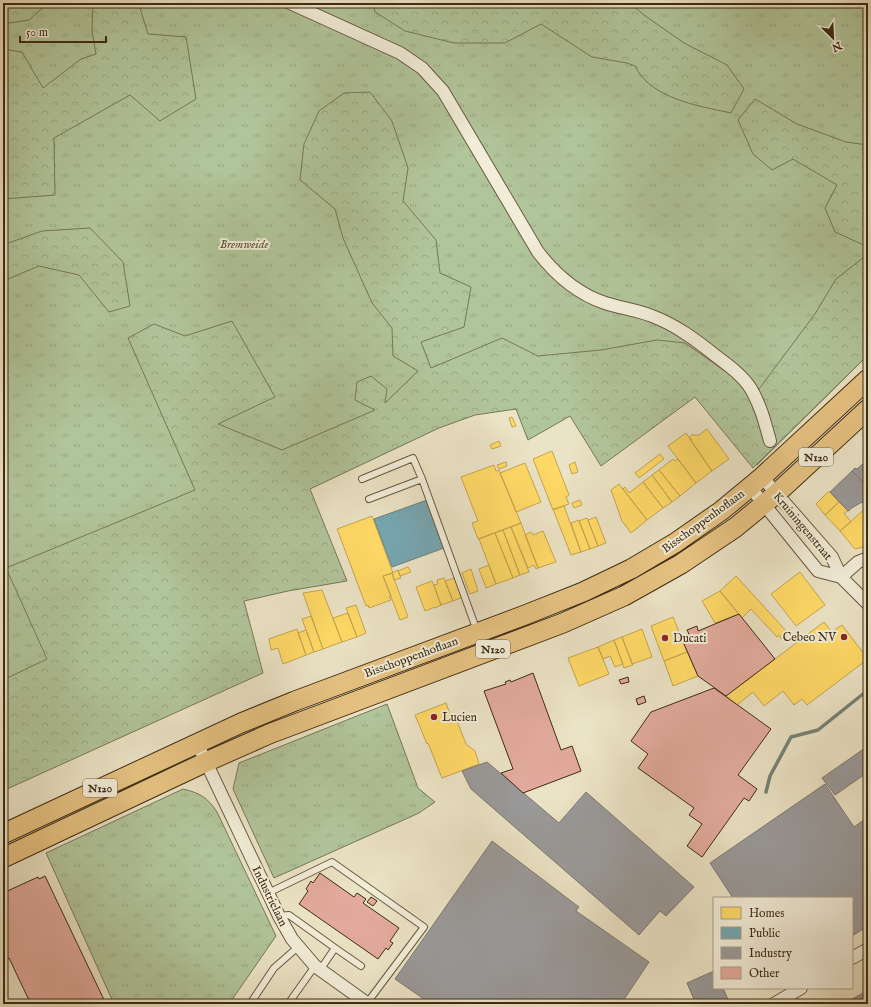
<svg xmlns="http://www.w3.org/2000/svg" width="871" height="1007" viewBox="0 0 871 1007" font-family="'IM FELL English',serif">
	<defs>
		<pattern id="grass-tufts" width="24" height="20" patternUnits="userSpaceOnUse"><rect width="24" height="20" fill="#b1c59a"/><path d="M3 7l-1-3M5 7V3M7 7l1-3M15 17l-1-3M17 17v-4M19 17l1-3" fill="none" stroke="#99a984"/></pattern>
		<pattern id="forest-crowns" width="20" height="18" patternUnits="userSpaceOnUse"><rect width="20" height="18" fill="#b1c59a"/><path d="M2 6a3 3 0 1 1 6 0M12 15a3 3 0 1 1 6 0" fill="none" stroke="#99a984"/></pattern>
	</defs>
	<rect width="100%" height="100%" fill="#ebe3c5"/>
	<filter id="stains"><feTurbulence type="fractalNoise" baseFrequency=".005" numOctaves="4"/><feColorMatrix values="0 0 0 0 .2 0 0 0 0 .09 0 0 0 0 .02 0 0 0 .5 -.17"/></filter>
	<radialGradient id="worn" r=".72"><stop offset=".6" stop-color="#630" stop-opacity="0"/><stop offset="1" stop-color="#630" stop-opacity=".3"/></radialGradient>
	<path fill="url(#grass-tufts)" stroke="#787856" d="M 3,3 L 868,3 L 868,355 L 757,465 L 692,378 L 506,396 L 208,520 L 3,774 Z
		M 387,704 L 418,788 L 435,802 L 419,813 L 274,878 L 233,789 L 239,763 Z
		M 183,789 C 200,793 207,797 217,812 L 276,936 L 229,1004 L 114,1004 L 46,853 Z"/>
	<path fill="url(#forest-crowns)" stroke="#787856" d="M 3,3 L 48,3 L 29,20 L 3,24 Z
		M 93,3 L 146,3 L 140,8 L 148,34 L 186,37 L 196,99 L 160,121 L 130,95 L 54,138 L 55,195 L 3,199 L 3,49 L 22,52 L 43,88 L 81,59 L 96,54 L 92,31 Z
		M 373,3 L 630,3 L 644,15 L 684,43 L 727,65 L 744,89 L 731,113 C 699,106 651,99 635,66 L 627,63 L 592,57 L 541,24 L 505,43 L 454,43 L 405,31 L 375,12 Z
		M 370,92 L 392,121 L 408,168 L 403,201 L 436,240 L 440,273 L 471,287 L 464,327 L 421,342 L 431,368 L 502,338 L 538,356 L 601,350 L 657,340 L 685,343 L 756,393 L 815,314 L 836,279 L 868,254 L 868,355 L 753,468 L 695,397 L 601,466 L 570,416 L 528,440 L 516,409 L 475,415 L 439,428 L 310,489 L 347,581 L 288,591 L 244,601 L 263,673 L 7,789 L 3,779 L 3,680 L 47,659 L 6,568 L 195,490 L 128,338 L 154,324 L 185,336 L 232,321 L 275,397 L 218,424 L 282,450 L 375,410 L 355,400 L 357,382 L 371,376 L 387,389 L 385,403 L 418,371 L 393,356 L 392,328 L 372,303 L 343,238 L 335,209 L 300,180 L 304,144 L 319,111 L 344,93 Z
		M 755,99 L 797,124 L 846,142 L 868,145 L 868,247 L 835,232 L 825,208 L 837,185 L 793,159 L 772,170 L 753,154 L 738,120 Z
		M 90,228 L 123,262 L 130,306 L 109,312 L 79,275 L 39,266 L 3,281 L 3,245 L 42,231 Z"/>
	<path fill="#ffd966" stroke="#c5a54d" d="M 512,417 L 516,426 L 512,427 L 509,418 Z
		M 707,429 L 729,459 L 712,471 L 691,441 L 692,440 L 689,437 L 692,435 L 699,435 Z
		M 686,433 L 712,471 L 696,483 L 668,446 Z
		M 499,441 L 501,446 L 492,449 L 490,445 Z
		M 552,451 L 569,495 L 566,497 L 569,504 L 553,510 L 533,459 Z
		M 660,454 L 664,459 L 639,478 L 635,473 Z
		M 673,459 L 675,461 L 678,459 L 696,483 L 680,496 L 659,470 Z
		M 506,462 L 507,466 L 499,469 L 497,465 Z
		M 575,462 L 578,472 L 572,474 L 569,465 Z
		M 525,463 L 541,502 L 516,512 L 500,473 Z
		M 494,465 L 496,471 L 499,470 L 521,523 L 478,539 L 472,523 L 478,521 L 461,477 Z
		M 659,470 L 680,496 L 672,502 L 652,475 Z
		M 652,475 L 672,502 L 663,508 L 643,482 Z
		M 643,482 L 663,508 L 647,520 L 623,489 L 625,487 L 629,493 Z
		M 619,484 L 647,520 L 631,533 L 622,521 L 611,490 Z
		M 828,492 L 830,492 L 839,502 L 825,515 L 816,504 Z
		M 580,500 L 582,505 L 574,508 L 572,503 Z
		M 839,502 L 848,511 L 844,513 L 851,522 L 840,531 L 825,515 Z
		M 564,506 L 581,552 L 571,555 L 553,509 Z
		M 867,507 L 868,509 L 868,546 L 855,549 L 840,531 Z
		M 372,516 L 393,573 L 383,576 L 391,596 L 389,597 L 391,600 L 369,608 L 368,605 L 366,606 L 337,529 Z
		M 596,517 L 606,543 L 598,546 L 588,520 Z
		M 587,518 L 598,546 L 590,549 L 579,521 Z
		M 579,520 L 590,549 L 581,552 L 571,523 Z
		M 521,523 L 538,568 L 536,569 L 534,565 L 528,568 L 511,527 Z
		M 511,527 L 529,572 L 520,575 L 503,530 Z
		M 503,530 L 520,575 L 513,578 L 495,533 Z
		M 543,531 L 556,562 L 538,568 L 525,535 L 531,532 L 533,535 Z
		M 495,533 L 513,578 L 496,584 L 479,539 Z
		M 489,565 L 496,584 L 486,588 L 479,569 Z
		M 408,567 L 411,572 L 400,576 L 398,571 Z
		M 471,569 L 478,591 L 470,594 L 462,573 Z
		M 398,570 L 401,578 L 394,580 L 392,573 Z
		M 800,572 L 825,605 L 796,626 L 771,594 Z
		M 392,573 L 408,617 L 400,620 L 383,576 Z
		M 736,576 L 788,633 L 781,639 L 779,635 L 777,637 L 751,609 L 742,618 L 720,591 Z
		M 444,578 L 453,601 L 441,605 L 434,585 L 438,584 L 437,580 Z
		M 455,578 L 463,597 L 453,601 L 445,581 Z
		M 432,581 L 441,605 L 435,608 L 435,607 L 425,611 L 416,587 Z
		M 322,590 L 342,642 L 323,649 L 303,593 Z
		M 720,591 L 739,614 L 715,623 L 702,601 Z
		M 356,605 L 366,633 L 357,637 L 346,608 Z
		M 348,613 L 357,637 L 342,642 L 333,618 Z
		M 311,616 L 323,649 L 314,652 L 302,619 Z
		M 673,617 L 687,652 L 664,661 L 651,626 Z
		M 824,622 L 832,632 L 842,625 L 868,659 L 807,705 L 802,699 L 794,705 L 783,691 L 764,706 L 753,692 L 737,705 L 726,696 Z
		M 297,629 L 306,655 L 283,664 L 278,648 L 271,650 L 269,639 Z
		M 642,629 L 652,657 L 632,664 L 622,637 Z
		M 306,630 L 314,652 L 306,655 L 298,633 Z
		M 622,637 L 633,665 L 624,668 L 614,640 Z
		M 614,640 L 623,664 L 615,667 L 610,656 L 603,659 L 598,647 Z
		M 598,647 L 609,674 L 579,686 L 568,658 Z
		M 687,652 L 698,676 L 673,686 L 664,661 Z
		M 446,703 L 453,722 L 457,721 L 466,744 L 475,751 L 479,764 L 442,778 L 428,743 L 427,744 L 415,715 Z"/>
	<path fill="#76a5af" stroke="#658080" d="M 427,500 L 444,548 L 392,567 L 374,519 Z"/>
	<path fill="#999" stroke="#7e7870" d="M 868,457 L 868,465 L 863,460 Z
		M 865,462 L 868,465 L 868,487 L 852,471 L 855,468 L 857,469 Z
		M 852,471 L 868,487 L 868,509 L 862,502 L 850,509 L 850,510 L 848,511 L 830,492 Z
		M 865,748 L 868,753 L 868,772 L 835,795 L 822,778 Z
		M 487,762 L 559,823 L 586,792 L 694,887 L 666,916 L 660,911 L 639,935 L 471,789 L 462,771 Z
		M 825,784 L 854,827 L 867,818 L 868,821 L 868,926 L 852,936 L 852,898 L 733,898 L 710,863 Z
		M 492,841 L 579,907 L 576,911 L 649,962 L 621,1004 L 431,1004 L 395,979 Z
		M 714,971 L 714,988 L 723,988 L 730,1004 L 696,1004 L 687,983 Z
		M 868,990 L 868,1004 L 844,1004 Z"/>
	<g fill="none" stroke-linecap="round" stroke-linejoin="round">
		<path stroke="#758377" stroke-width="3.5" d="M 766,792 L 770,776 L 791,737 L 818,730 L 868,690"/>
	</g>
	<path fill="#e2aa9c" stroke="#3e2b12" d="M 739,614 L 775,659 L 726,696 L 698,676 L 681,637 L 689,634 L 687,630 L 697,626 L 698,631 Z
		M 533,673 L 561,750 L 572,746 L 581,771 L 523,793 L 501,773 L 513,769 L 484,691 L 506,684 L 505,682 L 510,680 L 511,682 Z
		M 628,677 L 629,682 L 621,684 L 619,680 Z
		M 714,688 L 771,729 L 738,775 L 757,789 L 749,801 L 744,798 L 702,857 L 687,846 L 702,824 L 689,815 L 694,808 L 638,768 L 648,754 L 631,741 L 651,712 Z
		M 644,696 L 646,702 L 638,705 L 636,699 Z
		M 320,873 L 354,897 L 357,893 L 366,899 L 363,903 L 399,928 L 390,941 L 393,943 L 388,950 L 386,948 L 378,959 L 299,904 L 308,891 L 306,889 L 311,881 L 313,883 Z
		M 45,876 L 106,1004 L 37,1004 L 28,998 L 9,958 L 3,961 L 3,893 L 38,877 L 39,879 Z
		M 371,897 L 377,901 L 373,906 L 367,902 Z"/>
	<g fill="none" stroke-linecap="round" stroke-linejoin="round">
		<g stroke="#69593f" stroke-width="8">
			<path id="lane" d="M 362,479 L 413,458 L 422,479
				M 369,499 L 422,479 L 477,631
				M 268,893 L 332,862 L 424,927 L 367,1003
				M 279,916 L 289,915 L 335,948
				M 320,970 L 335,948 L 361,966
				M 3,1002 L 6,1004
				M 250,1004 L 274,968 L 298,947
				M 288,1004 L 315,966"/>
		</g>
		<g stroke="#69593f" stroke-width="14">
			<path id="street" d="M 290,3 L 400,53 L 422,68 L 443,91 L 538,252 C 555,274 578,294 605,303 C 620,308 637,310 652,316 C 676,325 696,340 716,356 C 728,365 743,376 751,389 C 761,406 765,423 770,441
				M 762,477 L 832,557 L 841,577 L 868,604
				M 750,487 L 818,571 L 841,577
				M 841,577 L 858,562 L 868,558
				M 197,743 L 279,916 L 292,939 L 315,966 L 368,1004
				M 852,958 L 868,949
				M 774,1004 L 801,988"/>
		</g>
		<g stroke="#3e2b12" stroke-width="21">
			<path id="primary" d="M 3,834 L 241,723 L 295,701 L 525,615 L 583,592 L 631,569 L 675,543 L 721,511 L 762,477 L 868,379
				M 3,858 L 206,762 L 269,734 L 563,623 L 624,596 L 681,564 L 736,527 L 776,494 L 868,409"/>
		</g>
		<use href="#lane" stroke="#f2edd9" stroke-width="6"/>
		<use href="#street" stroke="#f2edd9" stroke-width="12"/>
		<use href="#primary" stroke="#e6c282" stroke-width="19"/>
	</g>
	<g fill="#8f2418" stroke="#f2edd9" stroke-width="1.5">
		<circle cx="844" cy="637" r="4"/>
		<circle cx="665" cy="638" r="4"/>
		<circle cx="434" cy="717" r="4"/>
	</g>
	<g text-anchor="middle" stroke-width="4" stroke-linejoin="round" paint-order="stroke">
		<g fill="#f2edd9" stroke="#74654e" stroke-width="1">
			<rect x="799" y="448" width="34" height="18" rx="3"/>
			<rect x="476" y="640" width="34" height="18" rx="3"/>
			<rect x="83" y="779" width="34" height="18" rx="3"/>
		</g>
		<g font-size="11" font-weight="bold" fill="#3e2b12">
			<text x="816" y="461">N120</text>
			<text x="493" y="653">N120</text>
			<text x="100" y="792">N120</text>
		</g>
		<g font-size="12" font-style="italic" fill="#5b5234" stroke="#f2edd9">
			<text x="244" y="248">Bremweide</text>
		</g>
		<g font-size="12" fill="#3e2b12" stroke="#f2edd9">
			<text transform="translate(703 521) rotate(-36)" y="4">Bisschoppenhoflaan</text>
			<text transform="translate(803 526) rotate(50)" y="4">Kruiningenstraat</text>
			<text transform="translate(411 657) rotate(-20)" y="4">Bisschoppenhoflaan</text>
			<text transform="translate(270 896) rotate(64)" y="4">Industrielaan</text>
		</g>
		<g font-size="12" fill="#3e2b12" stroke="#f2edd9" text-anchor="start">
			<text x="836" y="641" text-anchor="end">Cebeo NV</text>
			<text x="673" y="642">Ducati</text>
			<text x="442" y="721">Lucien</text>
		</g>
	</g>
	<rect width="871" height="1007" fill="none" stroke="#ebe3c5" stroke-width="16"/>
	<rect x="4" y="4" width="863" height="999" fill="none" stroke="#3e2b12" stroke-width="2"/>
	<rect x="8" y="8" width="855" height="991" fill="none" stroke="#3e2b12"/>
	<rect x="713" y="897" width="140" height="92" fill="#f2edd9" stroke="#aa9f89"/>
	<rect x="721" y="907" width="20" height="12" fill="#ffd966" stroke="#aa9f89"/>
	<text x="749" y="917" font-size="12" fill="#3e2b12">Homes</text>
	<rect x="721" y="927" width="20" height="12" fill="#76a5af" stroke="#aa9f89"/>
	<text x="749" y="937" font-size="12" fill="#3e2b12">Public</text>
	<rect x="721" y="947" width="20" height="12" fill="#999999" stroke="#aa9f89"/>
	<text x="749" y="957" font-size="12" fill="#3e2b12">Industry</text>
	<rect x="721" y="967" width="20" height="12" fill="#e2aa9c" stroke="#aa9f89"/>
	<text x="749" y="977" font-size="12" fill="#3e2b12">Other</text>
	<g transform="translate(833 38) rotate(156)" stroke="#f2edd9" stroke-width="3" paint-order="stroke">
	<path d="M0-3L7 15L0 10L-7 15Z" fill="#3e2b12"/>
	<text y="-6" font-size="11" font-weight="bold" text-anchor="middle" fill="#3e2b12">N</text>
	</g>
	<path d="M20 36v6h86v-6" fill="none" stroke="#3e2b12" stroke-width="2"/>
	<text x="26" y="36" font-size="12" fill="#3e2b12" stroke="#f2edd9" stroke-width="3" paint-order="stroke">50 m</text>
	<rect width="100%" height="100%" filter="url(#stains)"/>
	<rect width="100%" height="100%" fill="url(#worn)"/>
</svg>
